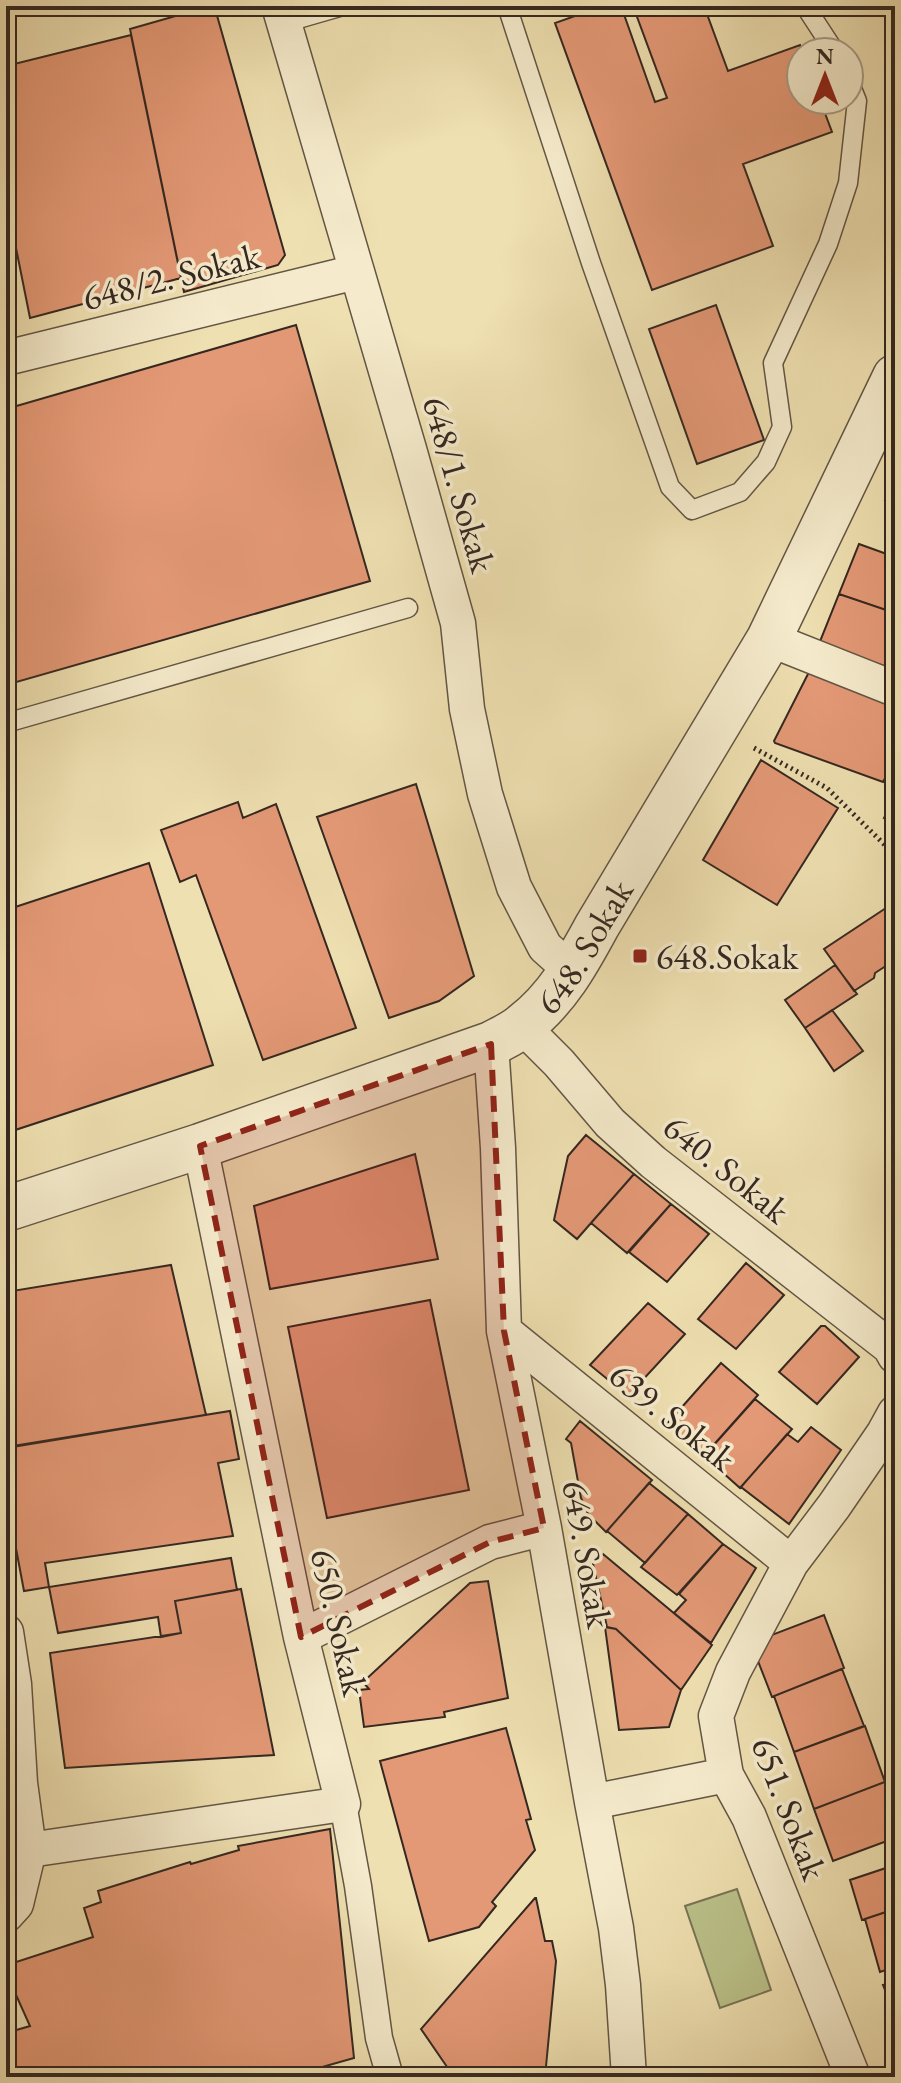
<svg xmlns="http://www.w3.org/2000/svg" width="901" height="2083" viewBox="0 0 901 2083" font-family="'EB Garamond',serif">
	<rect width="100%" height="100%" fill="#efe0b1"/>
	<filter id="stains"><feTurbulence type="fractalNoise" baseFrequency=".0025" numOctaves="4"/><feColorMatrix values="0 0 0 0 .2 0 0 0 0 .09 0 0 0 0 .02 0 0 0 .5 -.17"/></filter>
	<radialGradient id="worn" r=".72"><stop offset=".6" stop-color="#630" stop-opacity="0"/><stop offset="1" stop-color="#630" stop-opacity=".3"/></radialGradient>
	<path fill="#bbc28a" stroke="#787556" stroke-width="2" d="M 737,1889 L 771,1990 L 720,2008 L 685,1906 Z"/>
	<path fill="#e49976" stroke="#342821" stroke-width="2" d="M 603,6 L 621,6 L 655,102 L 667,98 L 633,6 L 704,6 L 728,71 L 800,45 L 802,52 L 801,100 L 820,100 L 832,132 L 743,164 L 773,246 L 652,290 L 555,23 Z
		M 207,7 L 216,12 L 285,255 L 278,265 L 184,292 L 130,29 Z
		M 131,35 L 181,278 L 30,318 L 6,198 L 6,66 Z
		M 716,305 L 764,440 L 697,464 L 649,329 Z
		M 296,325 L 370,581 L 6,685 L 6,409 Z
		M 895,480 L 895,504 L 885,500 Z
		M 859,544 L 895,557 L 895,613 L 839,594 Z
		M 839,594 L 895,613 L 895,655 L 890,668 L 819,644 Z
		M 810,670 L 895,699 L 895,760 L 883,782 L 775,743 L 774,741 Z
		M 761,760 L 838,808 L 777,905 L 703,860 Z
		M 416,784 L 474,976 L 439,1001 L 389,1018 L 317,817 Z
		M 895,796 L 895,824 L 884,818 Z
		M 238,802 L 243,818 L 276,804 L 356,1028 L 263,1060 L 196,875 L 180,882 L 161,830 Z
		M 149,863 L 213,1065 L 6,1133 L 6,910 Z
		M 895,902 L 895,960 L 875,973 L 874,978 L 854,991 L 824,949 Z
		M 835,965 L 857,994 L 805,1028 L 785,1000 Z
		M 832,1010 L 863,1051 L 834,1071 L 805,1028 Z
		M 586,1135 L 634,1174 L 577,1239 L 554,1220 L 568,1156 Z
		M 415,1154 L 438,1259 L 270,1289 L 254,1206 Z
		M 634,1174 L 671,1204 L 627,1253 L 591,1223 Z
		M 671,1204 L 709,1234 L 667,1282 L 629,1252 Z
		M 746,1263 L 784,1295 L 736,1349 L 698,1319 Z
		M 171,1265 L 206,1415 L 6,1448 L 6,1380 L 10,1380 L 6,1359 L 6,1292 Z
		M 430,1300 L 469,1490 L 327,1518 L 288,1327 Z
		M 648,1303 L 685,1334 L 628,1396 L 590,1365 Z
		M 821,1326 L 825,1326 L 859,1357 L 817,1404 L 779,1372 Z
		M 721,1363 L 758,1395 L 702,1458 L 666,1425 Z
		M 755,1399 L 792,1429 L 740,1488 L 704,1456 Z
		M 230,1411 L 239,1459 L 218,1463 L 233,1536 L 45,1563 L 49,1587 L 24,1591 L 6,1495 L 6,1447 Z
		M 580,1421 L 652,1480 L 606,1532 L 588,1514 L 581,1498 L 571,1443 L 566,1439 Z
		M 811,1427 L 841,1450 L 789,1524 L 741,1487 L 787,1434 L 798,1442 Z
		M 649,1483 L 688,1514 L 645,1563 L 607,1531 Z
		M 688,1514 L 723,1544 L 677,1595 L 641,1567 Z
		M 723,1544 L 756,1568 L 711,1643 L 674,1613 L 686,1600 L 679,1594 Z
		M 603,1554 L 712,1645 L 681,1690 L 616,1629 L 607,1627 L 593,1564 Z
		M 231,1558 L 237,1590 L 175,1601 L 181,1633 L 161,1637 L 158,1617 L 58,1633 L 49,1587 Z
		M 488,1581 L 508,1698 L 444,1712 L 445,1717 L 364,1727 L 359,1690 L 369,1689 L 363,1682 L 470,1583 Z
		M 241,1589 L 274,1755 L 65,1768 L 50,1653 L 181,1633 L 175,1601 Z
		M 824,1615 L 844,1668 L 772,1697 L 751,1643 Z
		M 605,1627 L 616,1629 L 681,1690 L 669,1727 L 619,1730 Z
		M 842,1669 L 864,1726 L 794,1752 L 774,1696 Z
		M 865,1726 L 885,1782 L 814,1809 L 794,1752 Z
		M 506,1728 L 531,1819 L 526,1820 L 535,1850 L 492,1902 L 496,1906 L 479,1927 L 429,1941 L 380,1761 Z
		M 887,1781 L 895,1802 L 895,1838 L 833,1861 L 814,1809 Z
		M 330,1829 L 354,2058 L 287,2077 L 6,2077 L 6,2033 L 30,2026 L 8,1977 L 16,1962 L 93,1937 L 84,1908 L 101,1902 L 98,1891 L 190,1862 L 191,1864 L 239,1850 L 238,1846 Z
		M 895,1865 L 895,1909 L 862,1920 L 850,1880 Z
		M 535,1898 L 536,1898 L 545,1941 L 552,1941 L 556,1961 L 545,2077 L 454,2077 L 421,2029 Z
		M 895,1909 L 895,1967 L 880,1972 L 865,1919 Z
		M 895,1982 L 895,2015 L 883,1985 Z"/>
	<g fill="none" stroke-linecap="round" stroke-linejoin="round">
		<g stroke="#635645" stroke-width="21">
			<path id="service" d="M 507,6 L 591,263 L 670,487 L 692,510 L 740,492 L 766,462 L 782,427 L 773,363 L 828,244 L 848,183 L 857,101 L 849,81
				M 805,6 L 835,52
				M 284,23 L 343,6
				M 6,723 L 408,608"/>
		</g>
		<g stroke="#635645" stroke-width="29">
			<path id="pedestrian" d="M 343,1804 L 358,1886 L 379,2038 L 390,2077"/>
		</g>
		<g stroke="#635645" stroke-width="37">
			<path id="minor" d="M 279,6 L 409,449 L 458,623 L 467,709 L 485,794 L 514,887 L 545,947 L 573,972
				M 6,358 L 356,272
				M 769,639 L 895,689
				M 522,1026 L 559,1063 L 610,1123 L 653,1162 L 890,1347 L 895,1356
				M 491,1044 L 498,1148 L 504,1331 L 544,1528 L 592,1802 L 616,1928 L 623,1985 L 629,2077
				M 504,1331 L 791,1563
				M 6,1632 L 14,1684 L 20,1783 L 29,1850 L 16,1904 L 6,1915
				M 301,1637 L 490,1542 L 544,1528
				M 592,1802 L 726,1775
				M 29,1850 L 343,1804 L 301,1637 L 200,1146
				M 853,2077 L 749,1817 L 726,1775 L 716,1716 L 733,1672 L 791,1563 L 834,1506 L 884,1433 L 895,1413"/>
		</g>
		<g stroke="#635645" stroke-width="47">
			<g id="tertiary">
				<path id="s1" d="M 6,1209 L 200,1146 L 491,1044 C 502,1038 514,1033 523,1025 C 557,999 577,963 597,926 L 769,639 L 895,377"/>
			</g>
		</g>
		<path stroke="#342821" stroke-width="5" stroke-dasharray="2 4" stroke-linecap="butt" d="M 754,748 L 827,788 L 895,855"/>
		<use href="#service" stroke="#f5ebcc" stroke-width="18"/>
		<use href="#pedestrian" stroke="#f5ebcc" stroke-width="26"/>
		<use href="#minor" stroke="#f5ebcc" stroke-width="34"/>
		<use href="#tertiary" stroke="#f5ebcc" stroke-width="44"/>
	</g>
	<path fill="#8f2418" fill-opacity="0.2" stroke="#8f2418" stroke-width="6" stroke-dasharray="16 10" stroke-linejoin="round" d="M 491,1044 L 504,1331 L 544,1528 L 490,1542 L 301,1637 L 200,1146 Z"/>
	<rect fill="#8f2418" stroke="#f5ebcc" stroke-width="3" x="632" y="948" width="16" height="16" rx="4"/>
	<g text-anchor="middle" stroke-width="7" stroke-linejoin="round" paint-order="stroke">
		<g font-size="36" fill="#342821" stroke="#f5ebcc">
			<text transform="translate(171 276) rotate(-14)" y="13">648/2. Sokak</text>
			<text transform="translate(460 484) rotate(74)" y="13">648/1. Sokak</text>
			<text dy="13" stroke="none"><textPath href="#s1" startOffset="650">648. Sokak</textPath></text>
			<text transform="translate(727 1168) rotate(39)" y="13">640. Sokak</text>
			<text transform="translate(673 1416) rotate(39)" y="13">639. Sokak</text>
			<text transform="translate(588 1554) rotate(80)" y="13">649. Sokak</text>
			<text transform="translate(340 1622) rotate(77)" y="13">650. Sokak</text>
			<text transform="translate(790 1808) rotate(69)" y="13">651. Sokak</text>
		</g>
		<g font-size="36" fill="#342821" stroke="#f5ebcc" text-anchor="start">
			<text x="656" y="969">648.Sokak</text>
		</g>
	</g>
	<rect width="901" height="2083" fill="none" stroke="#efe0b1" stroke-width="32"/>
	<rect x="8" y="8" width="885" height="2067" fill="none" stroke="#342821" stroke-width="4"/>
	<rect x="16" y="16" width="869" height="2051" fill="none" stroke="#342821" stroke-width="2"/>
	<g transform="translate(825 76)"><circle r="38" fill="#f5ebcc" stroke="#a89d88" stroke-width="2"/>
	<path d="M0-6L14 30L0 20L-14 30Z" fill="#8f2418"/>
	<text y="-12" font-size="22" font-weight="bold" text-anchor="middle" fill="#342821">N</text>
	</g>
	<rect width="100%" height="100%" filter="url(#stains)"/>
	<rect width="100%" height="100%" fill="url(#worn)"/>
</svg>
